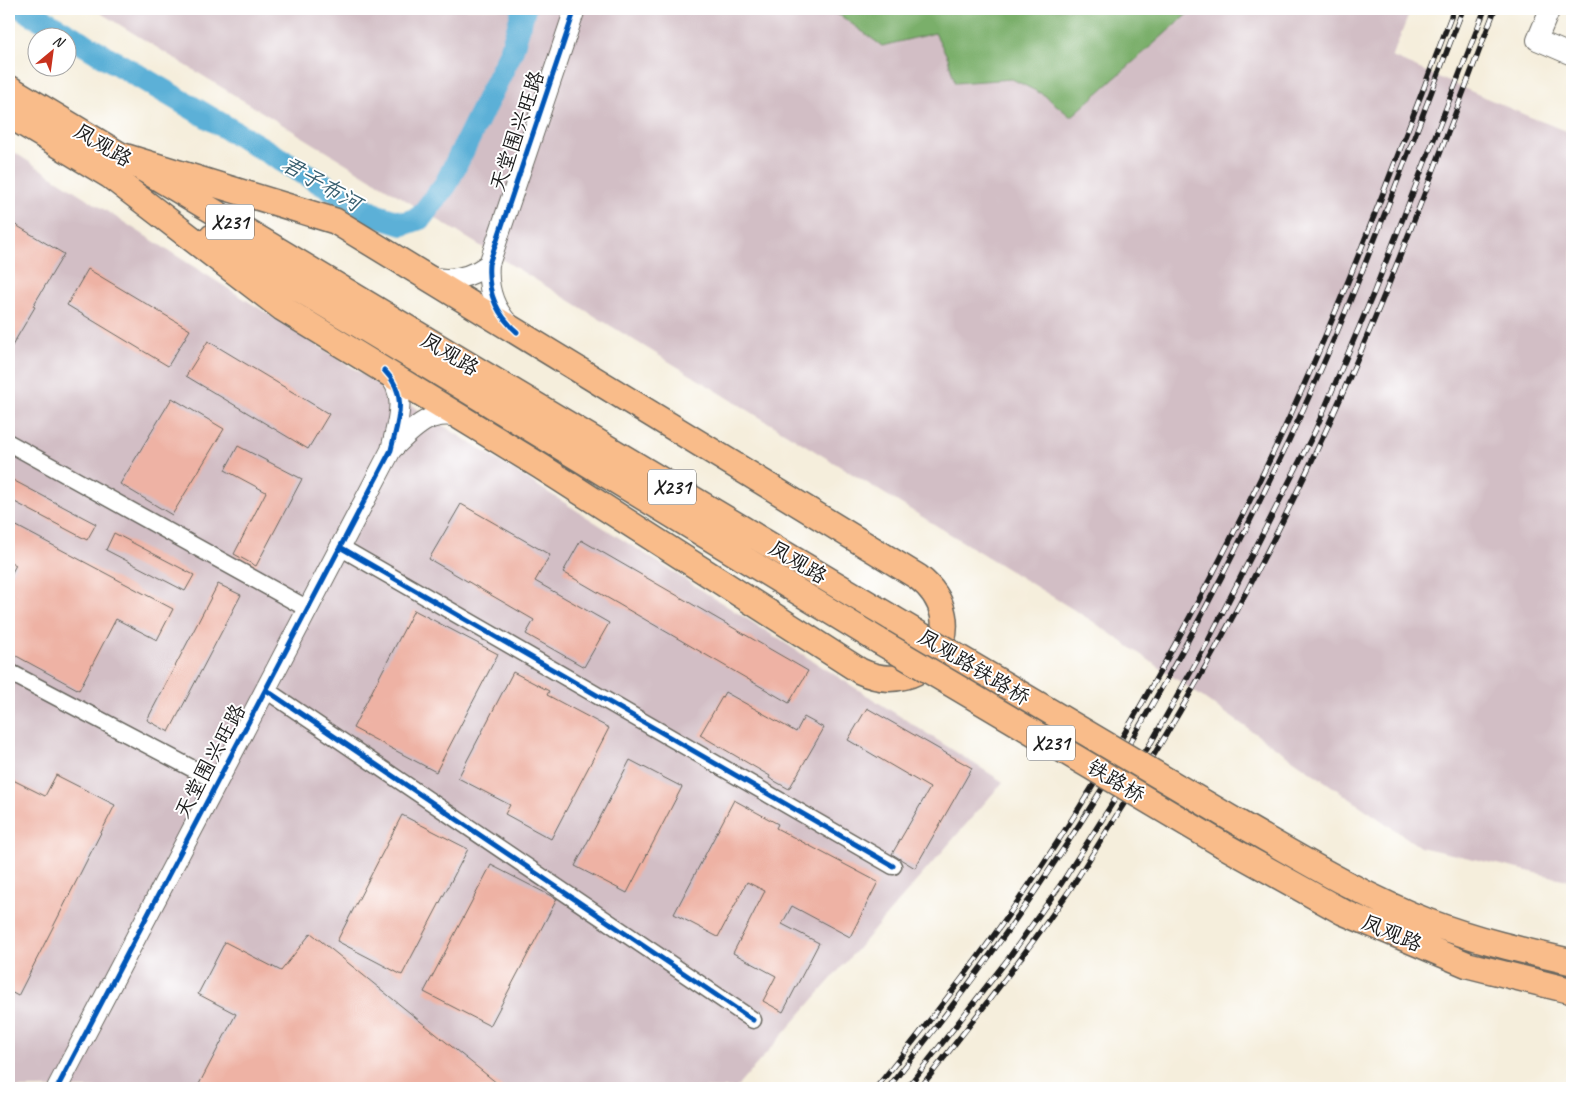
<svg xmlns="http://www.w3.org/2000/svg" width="1581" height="1097" viewBox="0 0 1581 1097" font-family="Caveat,'LXGW WenKai TC',sans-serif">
	<rect width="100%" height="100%" fill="#fff"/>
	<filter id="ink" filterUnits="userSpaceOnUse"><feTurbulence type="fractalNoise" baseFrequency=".02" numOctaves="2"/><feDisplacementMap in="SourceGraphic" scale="10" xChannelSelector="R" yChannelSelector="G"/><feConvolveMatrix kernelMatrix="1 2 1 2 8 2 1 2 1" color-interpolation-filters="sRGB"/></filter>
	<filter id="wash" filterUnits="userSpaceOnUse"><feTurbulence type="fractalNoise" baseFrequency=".0096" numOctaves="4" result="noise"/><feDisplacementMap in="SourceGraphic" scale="20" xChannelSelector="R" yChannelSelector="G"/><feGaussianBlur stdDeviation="1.12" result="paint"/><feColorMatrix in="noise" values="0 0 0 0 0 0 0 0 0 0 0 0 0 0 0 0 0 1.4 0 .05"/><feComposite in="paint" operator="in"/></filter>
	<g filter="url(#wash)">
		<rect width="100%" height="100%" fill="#f5eedc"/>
		<path fill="#d2bec5" d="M 94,9 L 1411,9 L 1392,57 L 1530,117 L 1572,133 L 1572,881 L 1420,847 L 1092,621 Z
			M 9,149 L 1003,782 L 736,1088 L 9,1088 Z"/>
		<path fill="#7aaf6a" stroke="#4b6643" d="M 822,9 L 1193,9 L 1071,117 L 1044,95 L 1012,79 L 955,83 L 948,58 L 935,33 L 882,46 L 841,16 Z"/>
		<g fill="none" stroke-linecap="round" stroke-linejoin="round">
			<path stroke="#5bb0d7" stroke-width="24" d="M 24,9 L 377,216 L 403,224 L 420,218 L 446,184 L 511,52 L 524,9"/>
		</g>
		<g id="blocks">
			<path fill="#eeb2a4" d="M 9,221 L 64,254 L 33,306 L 35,307 L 9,351 Z
				M 88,269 L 190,330 L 168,366 L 67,305 Z
				M 208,341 L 329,414 L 308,449 L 186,376 Z
				M 172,398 L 224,429 L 172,515 L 120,484 Z
				M 238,446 L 302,479 L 256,566 L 234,554 L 266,492 L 225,470 Z
				M 9,478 L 96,524 L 87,540 L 9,499 Z
				M 461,504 L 550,555 L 535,581 L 609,623 L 584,667 L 526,634 L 534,620 L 429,559 Z
				M 9,522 L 173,609 L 157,640 L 116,619 L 79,690 L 9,652 L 9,578 L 16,565 L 9,561 Z
				M 114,533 L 194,575 L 185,591 L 106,550 Z
				M 581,540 L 808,671 L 789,703 L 563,572 Z
				M 218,584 L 241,595 L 169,732 L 147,720 Z
				M 414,610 L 498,654 L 436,772 L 353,728 Z
				M 513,672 L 549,691 L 547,695 L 609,728 L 551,839 L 505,814 L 510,805 L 458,778 Z
				M 725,692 L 796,732 L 804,717 L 824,728 L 789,789 L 769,778 L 770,776 L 700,735 Z
				M 867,708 L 972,768 L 915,868 L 892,854 L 930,788 L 848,740 Z
				M 630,760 L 682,787 L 627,893 L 575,866 Z
				M 56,775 L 115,805 L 18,996 L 9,991 L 9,778 L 45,796 Z
				M 734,800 L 778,824 L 776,828 L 878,882 L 850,937 L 792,906 L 782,924 L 819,943 L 783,1012 L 763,1001 L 776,976 L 733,953 L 765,891 L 747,882 L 718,937 L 674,914 Z
				M 402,815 L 468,849 L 402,975 L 337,941 Z
				M 491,865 L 557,899 L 490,1026 L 424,992 Z
				M 311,933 L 503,1088 L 197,1088 L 236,1014 L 198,994 L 225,942 L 281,971 Z"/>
		</g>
	</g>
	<g filter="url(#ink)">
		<use href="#blocks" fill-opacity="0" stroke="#68665f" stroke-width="1"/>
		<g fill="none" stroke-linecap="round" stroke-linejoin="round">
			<g stroke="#68665f" stroke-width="19">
				<path id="minor" d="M 9,443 L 308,609
					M 340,547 L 893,866
					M 9,672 L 218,782
					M 266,690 L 753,1020"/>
			</g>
			<g stroke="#68665f" stroke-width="22">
				<path id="tertiary" d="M 1550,9 L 1537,40 L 1572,55
					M 427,276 C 450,283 471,277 489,264
					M 511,326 C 493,309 487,288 489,264 L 575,9
					M 391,450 C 413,429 429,408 462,418
					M 57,1088 L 391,450 C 397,423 409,394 386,372"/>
			</g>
			<g stroke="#68665f" stroke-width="28">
				<path id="primary" d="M 9,88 L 452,355 L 892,618
					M 9,115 L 122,183
					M 109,175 L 282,308 L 540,466 L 860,671 C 927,703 977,622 918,577 L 335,221 L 120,155
					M 212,237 L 441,374 L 879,641
					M 1237,822 C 1300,858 1362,896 1429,922 C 1476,940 1524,951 1572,962
					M 1223,845 L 1343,912 L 1468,965 L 1572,991"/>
			</g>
			<use href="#minor" stroke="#fff" stroke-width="16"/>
			<use href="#tertiary" stroke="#fff" stroke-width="20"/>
			<use href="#primary" stroke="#f9bc8a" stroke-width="25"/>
			<g stroke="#1c1c1c" stroke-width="5.5">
				<path id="rail" d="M 876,1088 C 933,1017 989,946 1039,870 C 1119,750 1189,624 1253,494 C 1331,337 1391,172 1454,9
					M 888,1088 C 943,1019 997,949 1046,875 C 1135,744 1211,604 1279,461 C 1350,314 1405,160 1463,9
					M 907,1088 L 1008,959 L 1061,884 L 1152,741 L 1206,645 L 1315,431 L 1374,292 L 1485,9
					M 920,1088 C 971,1024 1022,959 1069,891 C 1088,862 1106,832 1125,802 C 1198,686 1264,564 1322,439 C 1387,298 1440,153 1495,9"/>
			</g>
			<use href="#rail" stroke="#fff" stroke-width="4" stroke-dasharray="11" stroke-linecap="butt"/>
			<g stroke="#68665f" stroke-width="28" stroke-linecap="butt">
				<path id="primary-bridge" d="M 892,618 L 1237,822
					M 879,641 L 1223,845"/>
			</g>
			<use href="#primary-bridge" stroke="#f9bc8a" stroke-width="25"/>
			<g stroke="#fff" stroke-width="8">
				<path id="cycleway" d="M 517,332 C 496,314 487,292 489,264 L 575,9
					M 340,547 L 893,866
					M 266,690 L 753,1020
					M 57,1088 L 391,450 C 398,420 409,395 384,370"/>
			</g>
			<use href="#cycleway" stroke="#0057b8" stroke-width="5"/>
		</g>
	</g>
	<g text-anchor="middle" stroke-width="4" stroke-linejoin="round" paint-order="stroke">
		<g fill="#fff" stroke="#606060" stroke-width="1">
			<rect x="206" y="204.5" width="48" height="35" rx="4"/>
			<rect x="648" y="469.5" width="48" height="35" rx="4"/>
			<rect x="1027" y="725.5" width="48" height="35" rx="4"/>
		</g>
		<g font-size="20" font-weight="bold" fill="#1c1c1c">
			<text x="230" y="229">X231</text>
			<text x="672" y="494">X231</text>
			<text x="1051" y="750">X231</text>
		</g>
		<g font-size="21" fill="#1c1c1c" stroke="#fff">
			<text transform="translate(517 131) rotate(-71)" y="7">天堂围兴旺路</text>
			<text transform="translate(103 145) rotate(31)" y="7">凤观路</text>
			<text transform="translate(450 354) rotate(31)" y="7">凤观路</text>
			<text transform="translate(798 562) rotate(31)" y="7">凤观路</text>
			<text transform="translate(974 667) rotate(31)" y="7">凤观路铁路桥</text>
			<text transform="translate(210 761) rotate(-62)" y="7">天堂围兴旺路</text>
			<text transform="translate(1116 781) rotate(31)" y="7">铁路桥</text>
			<text transform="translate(1392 933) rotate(23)" y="7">凤观路</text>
		</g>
		<g font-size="22" font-style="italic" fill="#385f70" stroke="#fff">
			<text transform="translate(322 183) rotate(30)" y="8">君子布河</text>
		</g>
	</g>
	<rect width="1581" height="1097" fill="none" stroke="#fff" stroke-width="30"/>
	<g transform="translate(52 52) rotate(29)"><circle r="24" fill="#ffffff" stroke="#a4a4a4"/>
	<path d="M0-4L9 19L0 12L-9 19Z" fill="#c8321e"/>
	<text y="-8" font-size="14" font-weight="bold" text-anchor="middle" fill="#1c1c1c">N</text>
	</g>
</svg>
